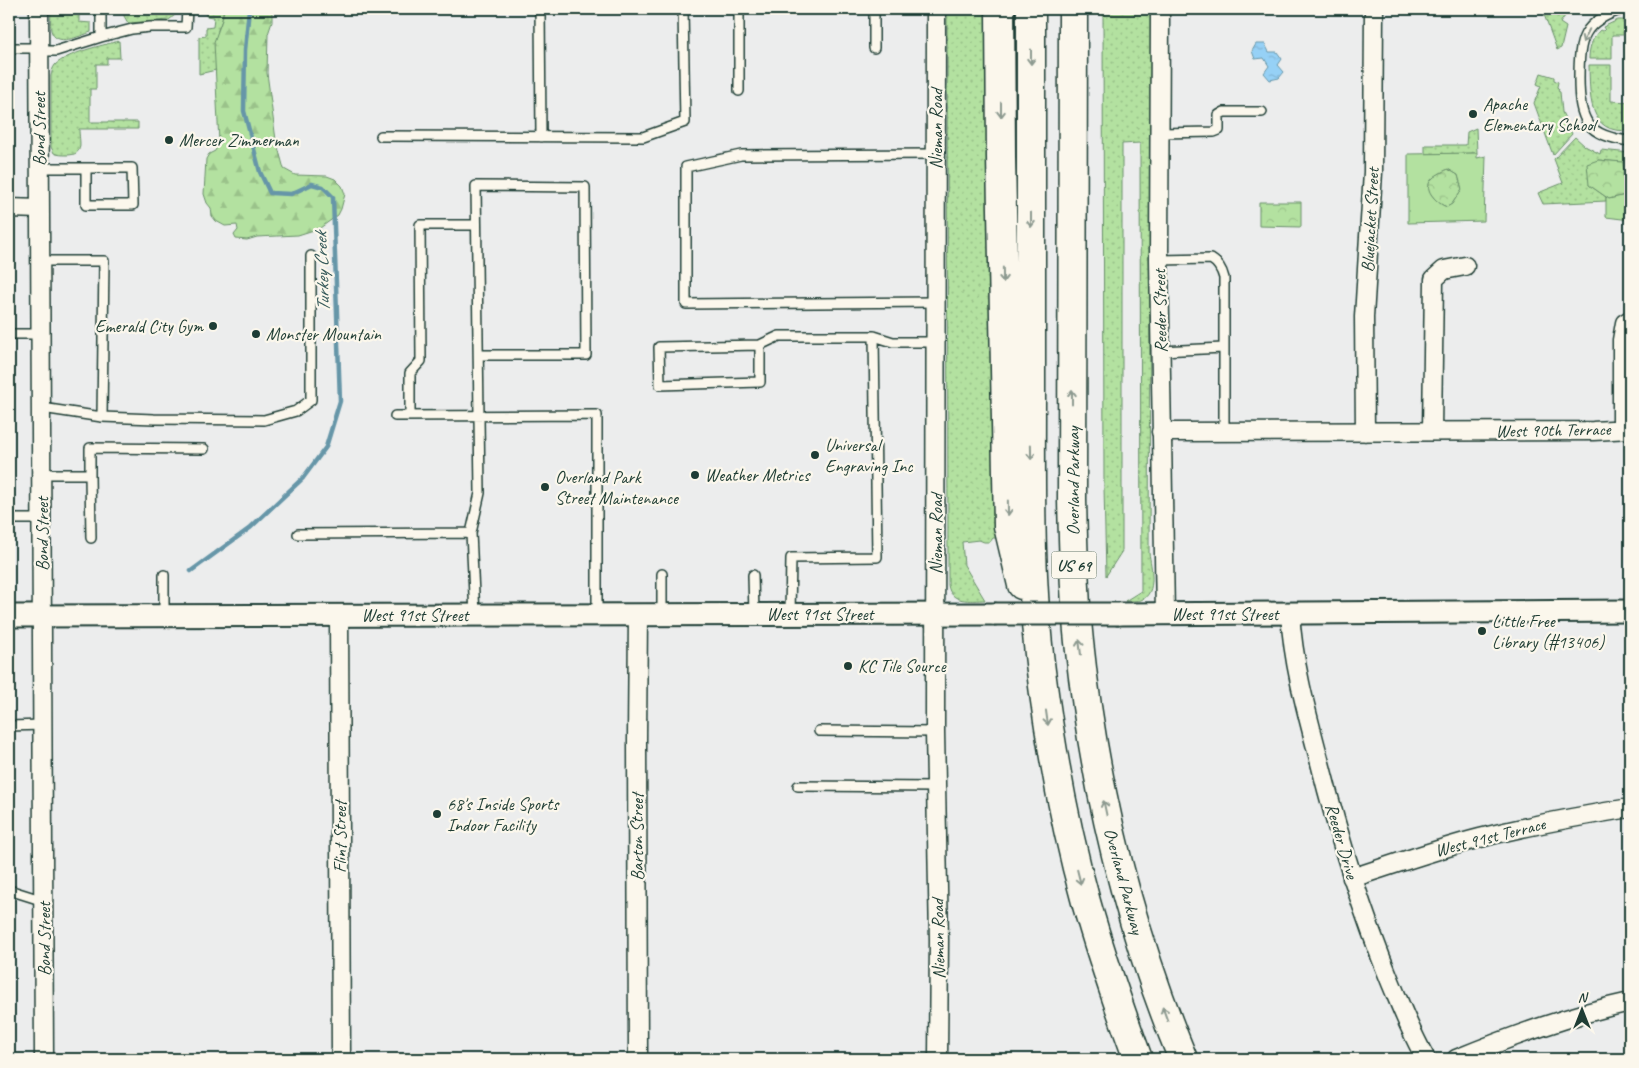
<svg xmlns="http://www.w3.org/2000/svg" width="1639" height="1068" viewBox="0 0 1639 1068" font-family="Caveat,sans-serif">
	<defs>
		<pattern id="grass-dots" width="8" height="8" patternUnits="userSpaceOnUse" patternTransform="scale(1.25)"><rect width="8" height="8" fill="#b3e1a0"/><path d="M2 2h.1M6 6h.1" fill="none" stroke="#9ac28a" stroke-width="1.8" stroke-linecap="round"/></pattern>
		<pattern id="forest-firs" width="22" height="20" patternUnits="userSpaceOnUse" patternTransform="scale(1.25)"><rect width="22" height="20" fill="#b3e1a0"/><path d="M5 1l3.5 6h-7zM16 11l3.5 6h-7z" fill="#9ac28a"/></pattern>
		<pattern id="park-crowns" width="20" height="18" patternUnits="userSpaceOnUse" patternTransform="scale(1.25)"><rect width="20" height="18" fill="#b3e1a0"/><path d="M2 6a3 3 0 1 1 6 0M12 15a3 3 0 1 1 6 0" fill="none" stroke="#9ac28a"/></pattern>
		<pattern id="water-ripples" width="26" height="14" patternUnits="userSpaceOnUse" patternTransform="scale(1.25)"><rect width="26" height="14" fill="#96d1f6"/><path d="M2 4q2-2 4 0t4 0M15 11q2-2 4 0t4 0" fill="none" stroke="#81b4d4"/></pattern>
	</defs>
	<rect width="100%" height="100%" fill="#eceded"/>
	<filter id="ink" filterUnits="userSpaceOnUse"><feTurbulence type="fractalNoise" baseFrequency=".02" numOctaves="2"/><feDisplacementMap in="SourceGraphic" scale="10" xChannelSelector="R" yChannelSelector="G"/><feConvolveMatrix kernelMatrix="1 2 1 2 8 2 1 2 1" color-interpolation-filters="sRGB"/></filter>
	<g filter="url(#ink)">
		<path fill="url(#grass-dots)" stroke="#698f6a" d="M 51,9 L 79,9 L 79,22 L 91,23 L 91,32 C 80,36 55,48 51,30 C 50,23 51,15 51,9 Z
			M 124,9 L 178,9 L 176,14 L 169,20 L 128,23 L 124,16 Z
			M 206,9 L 224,9 L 222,20 L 218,30 L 216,70 L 199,74 L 199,37 L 206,36 L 206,28 L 213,27 L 214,17 L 206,16 Z
			M 947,9 L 987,9 L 998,538 L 993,538 L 990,542 L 984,542 L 979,540 L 962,542 L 964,565 L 985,600 C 970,600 951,604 948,585 Z
			M 1103,9 L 1151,9 L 1149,553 C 1151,566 1158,593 1141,600 C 1137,601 1130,601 1125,601 L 1141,591 L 1140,143 L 1122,144 L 1122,551 L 1106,576 L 1104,487 Z
			M 1542,9 L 1570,9 L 1560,23 L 1566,27 L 1561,48 L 1557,50 Z
			M 1618,20 L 1623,20 L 1627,21 L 1628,32 L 1626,35 L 1612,35 L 1612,59 L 1589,59 C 1589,48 1592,38 1600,30 L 1602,31 L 1605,30 L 1603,27 Z
			M 119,41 L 120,58 L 107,58 L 107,64 L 96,64 L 96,89 L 90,89 L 90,122 L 138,122 L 138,129 L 79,129 C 79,142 85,155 67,155 C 62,155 58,155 54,153 L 51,147 L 51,76 C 52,72 52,69 55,65 C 67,53 103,45 119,41 Z
			M 1589,65 L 1611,65 L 1611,101 L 1630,102 L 1630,130 C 1587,136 1590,93 1589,65 Z
			M 1541,73 L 1554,77 L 1554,80 L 1558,82 L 1557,87 L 1559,89 L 1558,91 L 1560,92 L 1562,112 L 1572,134 L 1553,155 L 1534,103 L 1541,86 L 1537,84 Z
			M 1476,128 L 1477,153 L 1425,154 L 1425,145 L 1466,145 L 1467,132 Z
			M 1575,137 L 1585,146 L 1600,154 L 1601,150 L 1630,153 L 1630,163 L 1598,160 L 1589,185 L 1606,197 L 1606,201 L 1543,204 L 1538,193 L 1563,183 L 1554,159 Z"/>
		<path fill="url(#forest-firs)" stroke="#698f6a" d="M 224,9 L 272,9 L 272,22 L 268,34 L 267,73 L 276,140 L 284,169 L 295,175 L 327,176 L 335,179 L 342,186 L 345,194 L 341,209 L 338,215 L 320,228 L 298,235 L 257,237 L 247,240 L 236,239 L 234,235 L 238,230 L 237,225 L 225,226 L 216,221 L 212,216 L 211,208 L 207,203 L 204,194 L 206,159 L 209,154 L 215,151 L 219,143 L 214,42 L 222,20 Z"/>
		<path fill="url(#park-crowns)" stroke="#698f6a" d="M 1598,160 L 1623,162 L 1626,195 L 1609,199 L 1589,185 L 1587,164 Z
			M 1448,169 L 1458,175 L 1462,189 L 1452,204 L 1447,207 C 1441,205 1438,202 1434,198 C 1419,182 1436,175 1448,169 Z
			M 1259,202 L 1301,202 L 1301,227 L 1259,226 Z"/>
		<path fill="#b3e1a0" stroke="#698f6a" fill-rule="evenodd" d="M 1477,153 L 1477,158 L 1486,156 L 1484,221 L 1408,223 L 1408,154 ZM 1448,169 L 1458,175 L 1462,189 L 1452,204 L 1447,207 C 1441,205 1438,202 1434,198 C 1420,182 1436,175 1448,169 Z
			M 1623,162 L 1630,163 L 1630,220 L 1606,217 L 1606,197 L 1609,199 L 1626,195 Z"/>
		<path fill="url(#water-ripples)" stroke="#6696a8" d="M 1256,44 L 1265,44 L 1269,52 L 1277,52 L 1282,59 L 1278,65 L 1284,72 L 1279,78 L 1270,80 L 1264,73 L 1269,66 L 1264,58 L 1255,59 L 1252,51 Z"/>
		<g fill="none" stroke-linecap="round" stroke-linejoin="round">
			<path stroke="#6696a8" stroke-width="4.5" d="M 191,571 L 250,528 L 303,478 L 326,447 L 340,401 L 333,197 L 323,187 L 312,184 L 291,194 L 270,193 L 260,172 L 244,111 L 245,50 L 249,9"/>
			<g stroke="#1f3d34" stroke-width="12">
				<path id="service" d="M 101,9 L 101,37
					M 540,9 L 541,137
					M 739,9 L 739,91
					M 1624,9 C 1582,21 1579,39 1579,79 C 1579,121 1587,136 1630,141
					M 9,48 L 39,48
					M 874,48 L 874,9
					M 39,51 L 56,51 L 101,37 L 132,29 L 150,27 L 186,27 L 187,9
					M 1160,133 L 1214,132 L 1219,130 L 1219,115 L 1224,112 L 1262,112
					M 381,136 L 643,137 L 685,122 L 683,9
					M 39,168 L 132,168 L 133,205 L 86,205 L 86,168
					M 1159,260 L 1211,259 C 1218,263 1222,270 1224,278 L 1224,432
					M 40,261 L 104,261 L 102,417 L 42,408
					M 936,302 L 686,304 L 686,167 L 741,155 L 936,154
					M 9,334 L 40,334
					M 760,345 L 760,382 L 660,385 L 659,347 L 760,345 L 779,336 L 874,336 L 893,342 L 936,342
					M 1161,351 L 1223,348
					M 395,416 L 597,415 L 597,615
					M 410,416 L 410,373 L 421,361 L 420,225 L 476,225
					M 102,417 L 154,419 L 264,420 L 296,411 L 311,400 L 311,256
					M 42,474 L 90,474 L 90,448 L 204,449
					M 90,474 L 91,538
					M 9,519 L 42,519
					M 298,534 L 471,533
					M 662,574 L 662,614
					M 164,575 L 164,616
					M 753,575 L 754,614
					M 790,614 L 791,558 L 877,557 L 874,336
					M 475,615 L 471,533 L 480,493 L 476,186 L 585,187 L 586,355 L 479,355
					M 9,726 L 43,725
					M 819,731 L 935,732
					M 798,786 L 936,787
					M 9,890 L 44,901"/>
			</g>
			<g stroke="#1f3d34" stroke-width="21">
				<path id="minor" d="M 39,9 L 44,1059
					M 936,9 L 935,732 L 939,940 L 938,1059
					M 1160,9 L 1159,260 L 1165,614
					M 9,208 L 39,209
					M 1622,429 L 1622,340 L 1625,323 L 1630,320
					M 1432,431 L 1434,279 L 1444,270 L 1465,266
					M 1161,432 L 1593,431 L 1630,429
					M 1365,432 L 1364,317 L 1373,172 L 1374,9
					M 1290,613 C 1293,663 1306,710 1319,759 C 1338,835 1361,910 1391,983 C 1402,1009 1412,1035 1426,1059
					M 339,615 L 341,1059
					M 638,615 L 637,740 L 638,1059
					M 1352,878 C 1395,864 1437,849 1480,838 C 1530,825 1580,816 1630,808
					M 1456,1059 C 1513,1036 1570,1015 1630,1002"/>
			</g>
			<g stroke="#1f3d34" stroke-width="25">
				<path id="tertiary" d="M 1119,614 L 1630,611
					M 9,616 L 994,614"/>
			</g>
			<g stroke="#1f3d34" stroke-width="31">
				<path id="motorway" d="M 1000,9 L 1001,157 L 1008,526 L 1022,585
					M 1031,9 C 1031,135 1031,262 1031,388 C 1031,482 1029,578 1041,671 C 1051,749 1065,827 1086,902 C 1101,955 1119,1007 1138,1059
					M 1073,9 L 1072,499 C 1073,547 1074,595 1079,642 C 1094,786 1128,926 1183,1059"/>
			</g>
			<use href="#service" stroke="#fbf7ec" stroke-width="9"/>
			<use href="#minor" stroke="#fbf7ec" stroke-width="18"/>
			<use href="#tertiary" stroke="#fbf7ec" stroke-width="21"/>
			<use href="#motorway" stroke="#fbf7ec" stroke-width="28"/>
			<g stroke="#1f3d34" stroke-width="25" stroke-linecap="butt">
				<path id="tertiary-bridge" d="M 994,614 L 1119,614"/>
			</g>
			<use href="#tertiary-bridge" stroke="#fbf7ec" stroke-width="21"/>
		</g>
		<defs><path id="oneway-shaft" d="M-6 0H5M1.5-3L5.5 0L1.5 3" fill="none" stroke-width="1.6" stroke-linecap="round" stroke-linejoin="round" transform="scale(1.25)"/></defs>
		<g stroke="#8d9a90">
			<use href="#oneway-shaft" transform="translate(1586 36) rotate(116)"/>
			<use href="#oneway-shaft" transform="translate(1031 57) rotate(90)"/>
			<use href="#oneway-shaft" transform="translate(1001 110) rotate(90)"/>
			<use href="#oneway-shaft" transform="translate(1031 220) rotate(90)"/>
			<use href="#oneway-shaft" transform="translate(1003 275) rotate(89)"/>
			<use href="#oneway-shaft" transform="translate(1072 397) rotate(-90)"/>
			<use href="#oneway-shaft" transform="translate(1031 452) rotate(89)"/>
			<use href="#oneway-shaft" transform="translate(1008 508) rotate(89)"/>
			<use href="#oneway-shaft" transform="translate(1080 647) rotate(-97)"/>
			<use href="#oneway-shaft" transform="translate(1047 718) rotate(82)"/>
			<use href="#oneway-shaft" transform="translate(1105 808) rotate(-102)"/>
			<use href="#oneway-shaft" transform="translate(1079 877) rotate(76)"/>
			<use href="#oneway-shaft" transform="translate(1165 1014) rotate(-110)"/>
		</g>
	</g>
	<g fill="#1f3d34" stroke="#fbf7ec" stroke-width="2">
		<circle cx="1473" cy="114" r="5"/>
		<circle cx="169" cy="140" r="5"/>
		<circle cx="213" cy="326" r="5"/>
		<circle cx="256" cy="334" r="5"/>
		<circle cx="815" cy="455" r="5"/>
		<circle cx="695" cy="475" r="5"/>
		<circle cx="545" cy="487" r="5"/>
		<circle cx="1482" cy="631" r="5"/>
		<circle cx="848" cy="666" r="5"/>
		<circle cx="437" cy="814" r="5"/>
	</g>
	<g text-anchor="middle" stroke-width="4.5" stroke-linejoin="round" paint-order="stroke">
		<rect fill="#fbf7ec" stroke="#61756b" stroke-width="1" x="1051.5" y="551.5" width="45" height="27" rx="4"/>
		<g font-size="16" font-weight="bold" fill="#1f3d34">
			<text x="1074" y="571">US 69</text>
		</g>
		<g font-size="18" fill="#1f3d34" stroke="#fbf7ec" text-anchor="start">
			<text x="1483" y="110">Apache<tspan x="1483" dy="21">Elementary School</tspan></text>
			<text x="179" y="146">Mercer Zimmerman</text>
			<text x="203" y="332" text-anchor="end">Emerald City Gym</text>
			<text x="266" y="340">Monster Mountain</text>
			<text x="825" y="451">Universal<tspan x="825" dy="21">Engraving Inc</tspan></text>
			<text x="705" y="481">Weather Metrics</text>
			<text x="555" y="483">Overland Park<tspan x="555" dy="21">Street Maintenance</tspan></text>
			<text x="1492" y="627">Little Free<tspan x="1492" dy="21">Library (#13406)</tspan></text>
			<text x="858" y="672">KC Tile Source</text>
			<text x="447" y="810">68's Inside Sports<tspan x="447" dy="21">Indoor Facility</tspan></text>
		</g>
		<g font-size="18" fill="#1f3d34" stroke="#fbf7ec">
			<text transform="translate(39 129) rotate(-90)" y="6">Bond Street</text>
			<text transform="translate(936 129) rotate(-90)" y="6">Nieman Road</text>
			<text transform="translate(1370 220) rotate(-87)" y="6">Bluejacket Street</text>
			<text transform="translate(1160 311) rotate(-91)" y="6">Reeder Street</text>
			<text transform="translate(1553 430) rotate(-1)" y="6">West 90th Terrace</text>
			<text transform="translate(1073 481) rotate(-90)" y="6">Overland Parkway</text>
			<text transform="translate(42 534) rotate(-90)" y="6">Bond Street</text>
			<text transform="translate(936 534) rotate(-90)" y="6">Nieman Road</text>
			<text x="820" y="620">West 91st Street</text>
			<text x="1225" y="620">West 91st Street</text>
			<text x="415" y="621">West 91st Street</text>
			<text transform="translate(340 837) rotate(-90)" y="6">Flint Street</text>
			<text transform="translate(637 837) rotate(-90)" y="6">Barton Street</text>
			<text transform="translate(1490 837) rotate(-14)" y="6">West 91st Terrace</text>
			<text transform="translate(1342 841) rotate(74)" y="6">Reeder Drive</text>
			<text transform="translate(1124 881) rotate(75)" y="6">Overland Parkway</text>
			<text transform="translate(44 939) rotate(-90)" y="6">Bond Street</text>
			<text transform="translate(938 939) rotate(-91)" y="6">Nieman Road</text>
		</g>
		<g font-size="19" font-style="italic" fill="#375b5b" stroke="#fbf7ec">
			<text transform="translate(321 272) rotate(-92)" y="7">Turkey Creek</text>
		</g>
	</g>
	<rect width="1639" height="1068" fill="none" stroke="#fbf7ec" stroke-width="30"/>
	<rect x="15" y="15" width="1609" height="1038" fill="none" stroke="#1f3d34" stroke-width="2" filter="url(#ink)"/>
	<g transform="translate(1582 1010)" stroke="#fbf7ec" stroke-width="4" paint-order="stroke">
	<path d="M0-4L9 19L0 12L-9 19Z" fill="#1f3d34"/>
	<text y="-8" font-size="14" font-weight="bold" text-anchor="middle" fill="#1f3d34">N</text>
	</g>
</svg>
